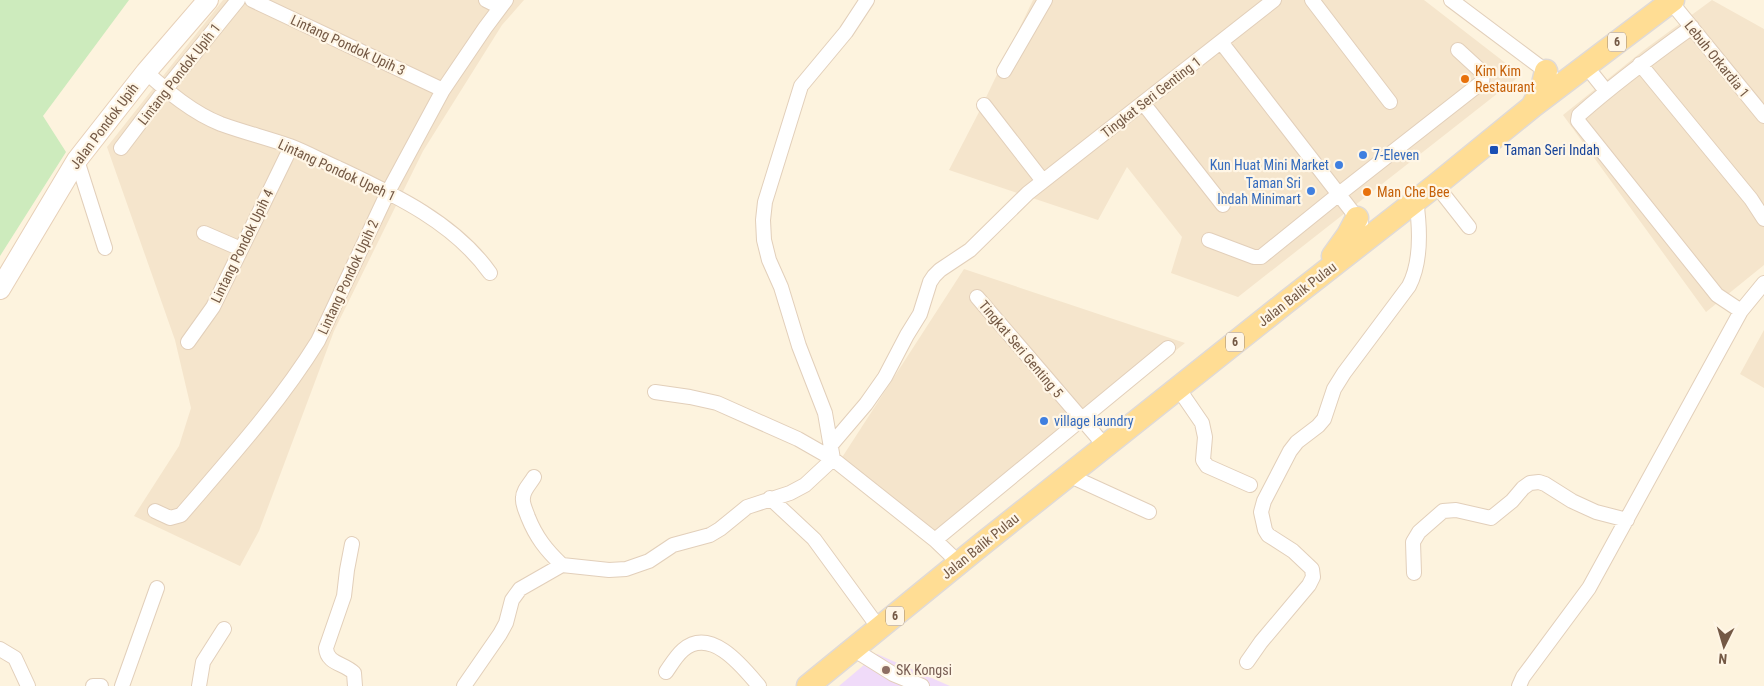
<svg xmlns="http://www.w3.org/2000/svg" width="1764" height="686" viewBox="0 0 1764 686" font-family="'Roboto Condensed',sans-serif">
	<rect width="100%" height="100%" fill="#fdf3de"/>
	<path fill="#f5e5cc" d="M 223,0 L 524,0 L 502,25 L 423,151 L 334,331 L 259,531 L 240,566 L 134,516 L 179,446 L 191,408 L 175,340 L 107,147 Z
		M 1033,0 L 1424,0 L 1521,75 L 1238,297 L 1171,273 L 1182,237 L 1127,167 L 1098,220 L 949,170 L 978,114 Z
		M 1712,0 L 1764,29 L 1764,265 L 1706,312 L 1563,115 L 1644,50 Z
		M 964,269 L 1185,343 L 941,540 L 841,459 Z
		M 1764,330 L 1764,388 L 1740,374 Z"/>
	<path fill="#f0dbf9" d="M 877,654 L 950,686 L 839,686 Z"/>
	<path fill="#cdebbd" d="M 0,0 L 129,0 L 43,116 L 66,152 L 0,256 Z"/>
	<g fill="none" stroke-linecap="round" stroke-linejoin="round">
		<g stroke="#e2cfba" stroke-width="16">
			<path id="street" d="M 252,0 L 443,90
				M 486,0 L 500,7
				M 867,0 L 846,32 L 801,86 L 765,202 L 763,220 L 764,240 L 769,260 L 781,287 L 799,346 L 825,413 L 833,459 L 935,540 L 959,563
				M 1312,0 L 1390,102
				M 1451,0 L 1551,75
				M 1671,2 L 1764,116
				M 1692,27 C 1653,55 1615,83 1579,115 L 1578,121 L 1717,295 L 1741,311
				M 1221,42 L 1361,223
				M 1640,64 L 1751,199 L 1764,219
				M 1586,66 L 1606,91
				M 1004,71 L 1045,0
				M 146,72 C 168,92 193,113 221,124 C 243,132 267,138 290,146 C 306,152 322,161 338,168 C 393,194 454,222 490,273
				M 1143,103 L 1223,205
				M 984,105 L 1043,181
				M 121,148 L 165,90 L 238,0
				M 77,160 L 105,248
				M 1436,185 L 1469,227
				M 204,233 L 241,249
				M 1209,240 L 1254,257 L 1261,257 L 1339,194 L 1482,82 L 1483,73 L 1458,50
				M 977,297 L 1105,446
				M 188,342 L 213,307 L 291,147
				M 1178,388 L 1202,423 L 1205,437 L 1203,460 L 1207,466 L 1250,485
				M 831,445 L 866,404 L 885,377 L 907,335 L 920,314 L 930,282 L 934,276 L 940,270 L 970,250 L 1028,193 L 1274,0
				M 1068,475 L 1149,512
				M 534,477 C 530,484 523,490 523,498 C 522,504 526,511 528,517 C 536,537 546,550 562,565
				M 770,498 L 814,539 L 879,628
				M 155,511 L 170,518 L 181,515 C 229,459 279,404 318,341 L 388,192 L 443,90 L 485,28 L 506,0
				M 935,540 L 1168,348
				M 352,544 L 347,570 L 344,596 L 326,648 C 327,664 344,663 354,673 L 355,686
				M 1414,573 L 1413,542 L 1419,532 L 1443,511 L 1456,510 L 1491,518 L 1512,501 L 1523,488 L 1530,483 L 1539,482 L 1545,484 L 1572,501 L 1596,512 L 1627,520
				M 0,649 L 15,658 L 28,686
				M 853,649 L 893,674 L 922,686
				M 1247,662 L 1261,642 L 1309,585 L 1313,577 L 1312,569 L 1293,551 L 1268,535 L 1265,530 L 1261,512 L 1264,501 L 1290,451 L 1297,442 L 1318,426 L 1324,419 L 1334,389 L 1344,373 L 1409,286 C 1422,261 1420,227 1416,200
				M 666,672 C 671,665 676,656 683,650 C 711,626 743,667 759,686
				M 93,686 L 101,686
				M 122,686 L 157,588
				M 199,686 L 203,662 L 224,629
				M 464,686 L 500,634 L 506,623 L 512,600 L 520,589 L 562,565 L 609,570 L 626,569 L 649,561 L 673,545 L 710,535 L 720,529 L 747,507 L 790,493 L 805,485 L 833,459 L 798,439 L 717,403 L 690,397 L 655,392
				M 1519,686 L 1523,677 L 1589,588 L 1741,311 L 1764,283"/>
		</g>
		<g stroke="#e7d0b8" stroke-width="22">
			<path id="secondary" d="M 0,289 L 77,160 L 146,72 L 208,0"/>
		</g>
		<g stroke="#e0dad6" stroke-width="25">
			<path id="primary" d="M 1533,105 L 1542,88 L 1546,71
				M 1333,256 L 1348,235 L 1357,218
				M 808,686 L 981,545 L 1285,303 L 1436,185 L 1533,106 L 1673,0"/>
		</g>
		<use href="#street" stroke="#fff" stroke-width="14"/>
		<use href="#secondary" stroke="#fff" stroke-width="20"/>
		<use href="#primary" stroke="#ffdd94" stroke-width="22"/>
	</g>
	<g fill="#e8710a" stroke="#fff6e6" stroke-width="2">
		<circle cx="1465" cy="79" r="5"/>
		<circle cx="1367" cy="192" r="5"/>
	</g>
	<rect fill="#1a4fb4" stroke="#fff6e6" stroke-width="2" x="1489" y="145" width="10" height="10" rx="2.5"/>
	<g fill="#3f7fe0" stroke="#fff6e6" stroke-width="2">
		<circle cx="1363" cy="155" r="5"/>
		<circle cx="1339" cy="165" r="5"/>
		<circle cx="1311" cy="191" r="5"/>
		<circle cx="1044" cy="421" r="5"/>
	</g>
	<circle fill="#8d6e63" stroke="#fff6e6" stroke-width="2" cx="886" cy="670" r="5"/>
	<g text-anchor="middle" stroke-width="4.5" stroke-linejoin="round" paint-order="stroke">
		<g fill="#fff6e6" stroke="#9e8875" stroke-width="1">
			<rect x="1608" y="32.5" width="18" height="19" rx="4"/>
			<rect x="1226" y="332.5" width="18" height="19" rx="4"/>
			<rect x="886" y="606.5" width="18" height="19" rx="4"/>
		</g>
		<g font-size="12" font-weight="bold" fill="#745945">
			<text x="1617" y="46">6</text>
			<text x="1235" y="346">6</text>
			<text x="895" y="620">6</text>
		</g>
		<g font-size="14" fill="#745945" stroke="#fff6e6">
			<text transform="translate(348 45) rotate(25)" y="5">Lintang Pondok Upih 3</text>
			<text transform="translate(1717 59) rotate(51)" y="5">Lebuh Orkardia 1</text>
			<text transform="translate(179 74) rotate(-52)" y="5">Lintang Pondok Upih 1</text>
			<text transform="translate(1151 97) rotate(-38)" y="5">Tingkat Seri Genting 1</text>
			<text transform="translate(104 126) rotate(-53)" y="5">Jalan Pondok Upih</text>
			<text transform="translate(337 170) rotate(25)" y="5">Lintang Pondok Upeh 1</text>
			<text transform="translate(242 246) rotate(-64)" y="5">Lintang Pondok Upih 4</text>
			<text transform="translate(348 277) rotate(-65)" y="5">Lintang Pondok Upih 2</text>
			<text transform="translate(1297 294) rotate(-38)" y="5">Jalan Balik Pulau</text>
			<text transform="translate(1021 349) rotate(50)" y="5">Tingkat Seri Genting 5</text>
			<text transform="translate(980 546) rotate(-39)" y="5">Jalan Balik Pulau</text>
		</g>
		<g font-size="14" fill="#c56008" stroke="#fff6e6" text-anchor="start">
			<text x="1475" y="76">Kim Kim<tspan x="1475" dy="16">Restaurant</tspan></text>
			<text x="1377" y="197">Man Che Bee</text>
		</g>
		<g font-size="14" fill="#164399" stroke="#fff6e6" text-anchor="start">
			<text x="1504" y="155">Taman Seri Indah</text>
		</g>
		<g font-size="14" fill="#366cbe" stroke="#fff6e6" text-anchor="start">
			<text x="1373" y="160">7-Eleven</text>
			<text x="1329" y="170" text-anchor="end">Kun Huat Mini Market</text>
			<text x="1301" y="188" text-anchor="end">Taman Sri<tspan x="1301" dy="16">Indah Minimart</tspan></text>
			<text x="1054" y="426">village laundry</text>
		</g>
		<g font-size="14" fill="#785e54" stroke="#fff6e6" text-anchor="start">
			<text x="896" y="675">SK Kongsi</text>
		</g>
	</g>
	<g transform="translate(1724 646) rotate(185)" stroke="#fff6e6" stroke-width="4" paint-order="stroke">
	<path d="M0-4L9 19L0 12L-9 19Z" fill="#745945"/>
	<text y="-8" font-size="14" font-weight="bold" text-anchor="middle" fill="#745945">N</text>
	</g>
</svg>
